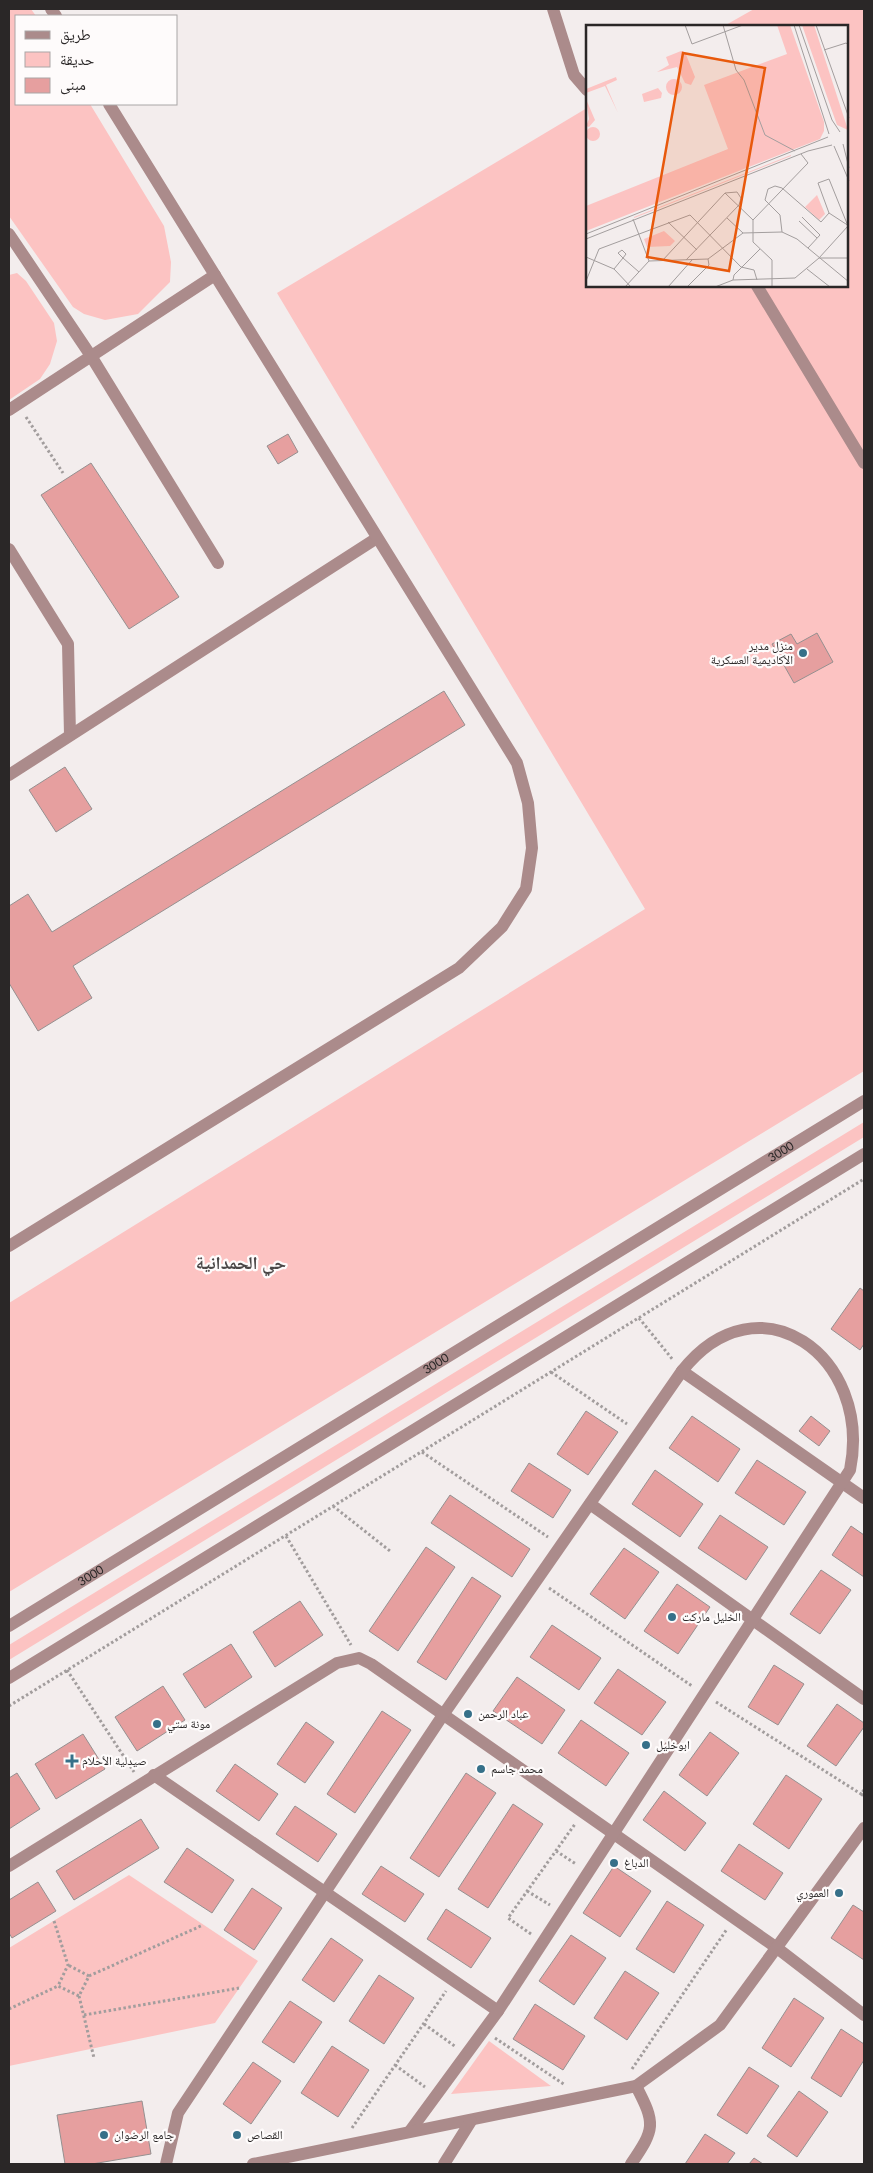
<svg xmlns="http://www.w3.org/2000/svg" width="873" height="2173" viewBox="0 0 873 2173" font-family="Lato,'Noto Naskh Arabic',sans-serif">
	<rect width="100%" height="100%" fill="#f3eded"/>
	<path fill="#fcc3c2" d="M 9,9 L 31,9 L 36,16 L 16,16 L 16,104 L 90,104 L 164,226 L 171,262 L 170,282 L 138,314 L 105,320 L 84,314 L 73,307 L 9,216 Z
		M 754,9 L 864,9 L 864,1071 L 9,1592 L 9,1303 L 645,909 L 277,293 L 587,108 L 587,286 L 847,286 L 847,26 L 724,26 Z
		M 17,273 L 26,281 L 54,323 L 57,341 L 50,364 L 40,379 L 9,400 L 9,275 Z
		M 864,1122 L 864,1137 L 9,1660 L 9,1645 Z
		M 129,1875 L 258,1961 L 215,2023 L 9,2066 L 9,1948 Z
		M 489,2041 L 551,2086 L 451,2094 Z"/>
	<path fill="#e69f9f" stroke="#959090" d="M 288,434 L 298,452 L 278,464 L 267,446 Z
		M 91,463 L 179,597 L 129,629 L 41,495 Z
		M 817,633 L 833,662 L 794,683 L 772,644 L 791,634 L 797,644 Z
		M 444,691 L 465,725 L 73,966 L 92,998 L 38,1031 L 9,983 L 9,906 L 28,894 L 52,932 Z
		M 65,767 L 92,809 L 56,832 L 29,790 Z
		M 860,1288 L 864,1291 L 864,1344 L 860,1350 L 831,1329 Z
		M 586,1411 L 618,1432 L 588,1475 L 557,1454 Z
		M 692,1416 L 740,1449 L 718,1482 L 669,1448 Z
		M 811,1416 L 830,1431 L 819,1446 L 799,1431 Z
		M 757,1460 L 806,1492 L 784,1525 L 735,1493 Z
		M 529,1463 L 571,1490 L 553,1518 L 511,1491 Z
		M 655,1470 L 703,1504 L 680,1537 L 632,1504 Z
		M 450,1495 L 530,1549 L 512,1577 L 431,1523 Z
		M 720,1515 L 768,1547 L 746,1580 L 698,1548 Z
		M 851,1526 L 864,1535 L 864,1577 L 832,1555 Z
		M 426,1547 L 455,1567 L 398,1651 L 369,1631 Z
		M 624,1548 L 659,1572 L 625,1619 L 590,1594 Z
		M 821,1570 L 851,1590 L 820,1634 L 790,1614 Z
		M 472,1577 L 501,1596 L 446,1680 L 417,1662 Z
		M 677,1584 L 710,1607 L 678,1654 L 644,1631 Z
		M 300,1601 L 323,1635 L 275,1667 L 253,1632 Z
		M 552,1625 L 601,1658 L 579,1690 L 530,1657 Z
		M 231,1644 L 252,1677 L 205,1708 L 183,1674 Z
		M 774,1665 L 804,1684 L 778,1725 L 748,1707 Z
		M 618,1669 L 666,1702 L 642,1735 L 594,1703 Z
		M 517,1677 L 565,1710 L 542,1744 L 493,1711 Z
		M 163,1686 L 185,1720 L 137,1751 L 115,1717 Z
		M 837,1704 L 864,1723 L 864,1727 L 836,1766 L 807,1746 Z
		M 382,1711 L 411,1730 L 355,1813 L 327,1794 Z
		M 581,1720 L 629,1753 L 606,1786 L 558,1753 Z
		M 306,1722 L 334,1742 L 305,1783 L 277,1764 Z
		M 710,1732 L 739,1753 L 707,1796 L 679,1775 Z
		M 83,1734 L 105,1769 L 56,1799 L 35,1764 Z
		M 235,1764 L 278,1794 L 259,1821 L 216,1791 Z
		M 17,1773 L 40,1809 L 9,1829 L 9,1778 Z
		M 466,1773 L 496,1793 L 439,1877 L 410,1858 Z
		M 786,1775 L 822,1799 L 789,1849 L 753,1824 Z
		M 664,1791 L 706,1823 L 685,1851 L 643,1820 Z
		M 513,1804 L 543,1824 L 488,1908 L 458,1889 Z
		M 295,1806 L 337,1834 L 318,1862 L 276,1834 Z
		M 141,1819 L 159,1848 L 74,1900 L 56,1871 Z
		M 739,1844 L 783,1873 L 765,1900 L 721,1871 Z
		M 187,1848 L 234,1880 L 212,1913 L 164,1882 Z
		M 381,1866 L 424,1894 L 405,1922 L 362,1894 Z
		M 614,1866 L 651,1891 L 620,1937 L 583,1913 Z
		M 38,1882 L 56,1911 L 12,1938 L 9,1933 L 9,1900 Z
		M 252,1888 L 282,1908 L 254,1950 L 224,1930 Z
		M 667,1901 L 704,1925 L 674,1973 L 636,1949 Z
		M 853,1905 L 864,1912 L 864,1960 L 831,1938 Z
		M 446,1909 L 491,1938 L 471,1968 L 427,1939 Z
		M 571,1935 L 606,1958 L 574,2005 L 539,1981 Z
		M 331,1938 L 363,1960 L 334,2002 L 302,1980 Z
		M 625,1971 L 659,1993 L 627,2040 L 594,2018 Z
		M 379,1975 L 414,1998 L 384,2044 L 349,2021 Z
		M 794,1998 L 824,2018 L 791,2067 L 762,2048 Z
		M 290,2001 L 322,2022 L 294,2063 L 262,2042 Z
		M 535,2004 L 585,2036 L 563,2070 L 513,2039 Z
		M 841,2029 L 864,2044 L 864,2060 L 841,2097 L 811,2078 Z
		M 332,2046 L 369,2070 L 338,2117 L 301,2093 Z
		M 253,2062 L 281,2081 L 251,2124 L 223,2104 Z
		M 749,2067 L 779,2086 L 747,2134 L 717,2115 Z
		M 799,2091 L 828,2112 L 797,2157 L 767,2136 Z
		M 142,2101 L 151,2154 L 92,2164 L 65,2164 L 57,2115 Z
		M 705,2134 L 735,2153 L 727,2164 L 685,2164 Z
		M 754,2158 L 763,2164 L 749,2164 Z"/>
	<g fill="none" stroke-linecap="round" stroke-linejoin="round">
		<path stroke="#a29d9d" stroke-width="3" stroke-dasharray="2.5 2.5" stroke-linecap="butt" d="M 26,417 L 63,473
			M 639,1318 L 673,1360
			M 551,1372 L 627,1424
			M 422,1452 L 548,1537
			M 333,1506 L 390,1551
			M 286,1536 L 351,1645
			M 549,1588 L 692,1686
			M 67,1670 L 134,1772
			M 716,1702 L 861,1794
			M 9,1706 L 864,1179
			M 864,1790 L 861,1794 L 864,1796
			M 556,1851 L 576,1864
			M 527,1891 L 550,1905
			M 54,1921 L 68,1965 L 58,1986 L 79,1996 L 89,1976 L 68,1965
			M 531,1934 L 508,1918 L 575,1824
			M 89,1976 L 203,1925
			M 79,1996 L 94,2058
			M 9,2009 L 58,1986
			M 84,2015 L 239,1988
			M 424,2024 L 456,2047
			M 495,2038 L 565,2085
			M 395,2065 L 425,2087
			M 632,2069 L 727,1929
			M 352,2128 L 446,1991"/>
		<g stroke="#ab8b8b" stroke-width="12">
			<path d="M 51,9 L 56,16"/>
			<path d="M 553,9 L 574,75 L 587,90"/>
			<path d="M 9,234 L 91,356 L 218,563"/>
			<path d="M 757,286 L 864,463"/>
			<path d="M 9,410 L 215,275"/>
			<path d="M 9,549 L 68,644 L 70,735"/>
			<path d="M 9,775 L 377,538"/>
			<path d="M 9,1246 L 459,968 L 502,927 L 526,889 L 532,848 L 528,803 L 517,763 L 109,104"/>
			<path d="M 682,1371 L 864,1498"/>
			<path d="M 590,1504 L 864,1699"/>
			<path id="s1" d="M 9,1626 L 864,1101"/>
			<path d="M 9,1678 L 864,1154"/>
			<path d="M 154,1775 L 498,2011"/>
			<path d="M 9,1866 L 337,1663 L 359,1658 L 371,1664 L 777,1948 L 864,2015"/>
			<path d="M 166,2164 L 178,2113 L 443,1715 L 682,1371 C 758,1274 873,1356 850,1470 L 498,2011 L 410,2131"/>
			<path d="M 253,2164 L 636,2086 L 720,2025 L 864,1828"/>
			<path d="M 444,2164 L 471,2121"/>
			<path d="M 631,2164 C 655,2129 656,2124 636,2086"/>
		</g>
	</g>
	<g fill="#367089" stroke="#fefbfb" stroke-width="2">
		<circle cx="803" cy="653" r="5"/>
		<circle cx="672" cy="1617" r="5"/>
		<circle cx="468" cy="1714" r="5"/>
		<circle cx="157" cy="1724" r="5"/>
		<circle cx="646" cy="1745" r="5"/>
		<path d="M69.5 1753.5h5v5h5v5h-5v5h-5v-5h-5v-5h5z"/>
		<circle cx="481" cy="1769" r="5"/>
		<circle cx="614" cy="1863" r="5"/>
		<circle cx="839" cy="1893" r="5"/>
		<circle cx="104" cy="2135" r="5"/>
		<circle cx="237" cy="2135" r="5"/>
	</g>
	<g text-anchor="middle" stroke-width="4.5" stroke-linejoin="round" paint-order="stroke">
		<g font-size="12" fill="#2a2727" stroke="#fefbfb" text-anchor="start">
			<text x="793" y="650" text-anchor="end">منزل مدير<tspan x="793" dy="14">الأكاديمية العسكرية</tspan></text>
			<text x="682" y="1621">الخليل ماركت</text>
			<text x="478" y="1718">عباد الرحمن</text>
			<text x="167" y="1728">مونة ستي</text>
			<text x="656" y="1749">ابوخليل</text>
			<text x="82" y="1765">صيدلية الأحلام</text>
			<text x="491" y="1773">محمد جاسم</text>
			<text x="624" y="1867">الدباغ</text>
			<text x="829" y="1897" text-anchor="end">العموري</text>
			<text x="114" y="2139">جامع الرضوان</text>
			<text x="247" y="2139">القصاص</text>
		</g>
		<g font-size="12" fill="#2a2727" stroke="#fefbfb">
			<text dy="4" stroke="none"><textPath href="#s1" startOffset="906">3000</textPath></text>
			<text dy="4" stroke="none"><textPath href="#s1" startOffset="501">3000</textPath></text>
			<text dy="4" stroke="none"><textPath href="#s1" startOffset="96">3000</textPath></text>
		</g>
		<g font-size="18" font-weight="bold" fill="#4b4747" stroke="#fefbfb">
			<text x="241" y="1269">حي الحمدانية</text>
		</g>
	</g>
	<g transform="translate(586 25)">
		<rect width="262" height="262" fill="#f3eded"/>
		<path d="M 191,0 L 204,0 L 238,97 L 238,106 L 234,114 L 0,206 L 0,181 L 142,124 L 118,60 L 201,29 ZM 216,0 L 228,0 L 262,105 L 251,100 ZM 95,26 L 99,27 L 109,52 L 105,60 L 99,58 L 91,42 L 71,47 L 83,40 L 80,32 ZM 30,52 L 31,55 L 20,60 L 32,88 L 19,61 L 0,68 L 0,64 ZM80 62a8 8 0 1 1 16 0a8 8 0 1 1-16 0ZM 72,63 L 76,68 L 75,73 L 58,77 L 56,69 ZM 0,74 L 9,95 L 3,102 L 0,101 L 3,94 ZM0 109a7 7 0 1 1 14 0a7 7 0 1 1-14 0ZM 205,130 L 205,131 L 48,193 L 48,192 ZM 231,170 L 239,189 L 233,195 L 219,182 ZM 78,206 L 89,216 L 84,221 L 61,222 L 58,214 Z" fill="#fcc3c2"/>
		<path fill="none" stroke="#a39e9e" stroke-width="1" d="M 99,0 L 106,19 L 157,0M 137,0 L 150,45 L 158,55 L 179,110 L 209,126M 208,0 L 243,109M 213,0 L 246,95 L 254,107M 230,0 L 263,93M 238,25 L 260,18 L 263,20M 257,119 L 263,143M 248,121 L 263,156M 139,168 L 167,195 L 167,217 L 186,235 L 186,262M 243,188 L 263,201M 216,192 L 234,210 L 222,223M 141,193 L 157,208M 167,195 L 222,138 L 215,129M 213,196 L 231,213M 82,197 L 111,225M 196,207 L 194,190 L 179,175 L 182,164 L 189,161 L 196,163 L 235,197 L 243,188 L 232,158 L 243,154 L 262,201 L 233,233M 0,209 L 242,112M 0,214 L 222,126 L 246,120M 0,232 L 28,244 L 45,262M 63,236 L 122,234 L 157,208 L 196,207 L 211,214 L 263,257M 76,236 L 139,168 L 151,167 L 155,173 L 153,180 L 100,235M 28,244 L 37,233 L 40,229 L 36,225 L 32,228 L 37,233 L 53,247M 221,244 L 244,262M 147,255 L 148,250 L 174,224M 0,256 L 13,224 L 104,190 L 155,242 L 168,245 L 171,255M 39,262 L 63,236 L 47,194M 82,262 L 106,235M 101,262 L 123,240 L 122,234M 129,262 L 147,255 L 209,253 L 233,233 L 263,233"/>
		<path fill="#e8590c" fill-opacity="0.15" stroke="#e8590c" stroke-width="2.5" d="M 97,28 L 179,43 L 143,246 L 61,232 Z"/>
		<rect width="262" height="262" fill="none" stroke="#2a2727" stroke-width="2.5"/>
	</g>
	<rect width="873" height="2173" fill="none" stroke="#2a2727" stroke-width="20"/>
	<rect x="15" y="15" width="162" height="90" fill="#fefbfb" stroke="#a9a6a6"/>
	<rect x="25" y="31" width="25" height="8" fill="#ab8b8b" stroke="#a9a6a6"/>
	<text x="60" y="40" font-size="15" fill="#2a2727">طريق</text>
	<rect x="25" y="52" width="25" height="15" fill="#fcc3c2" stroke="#a9a6a6"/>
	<text x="60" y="65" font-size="15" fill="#2a2727">حديقة</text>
	<rect x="25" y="78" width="25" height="15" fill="#e69f9f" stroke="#a9a6a6"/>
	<text x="60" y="90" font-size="15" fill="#2a2727">مبنى</text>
</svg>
